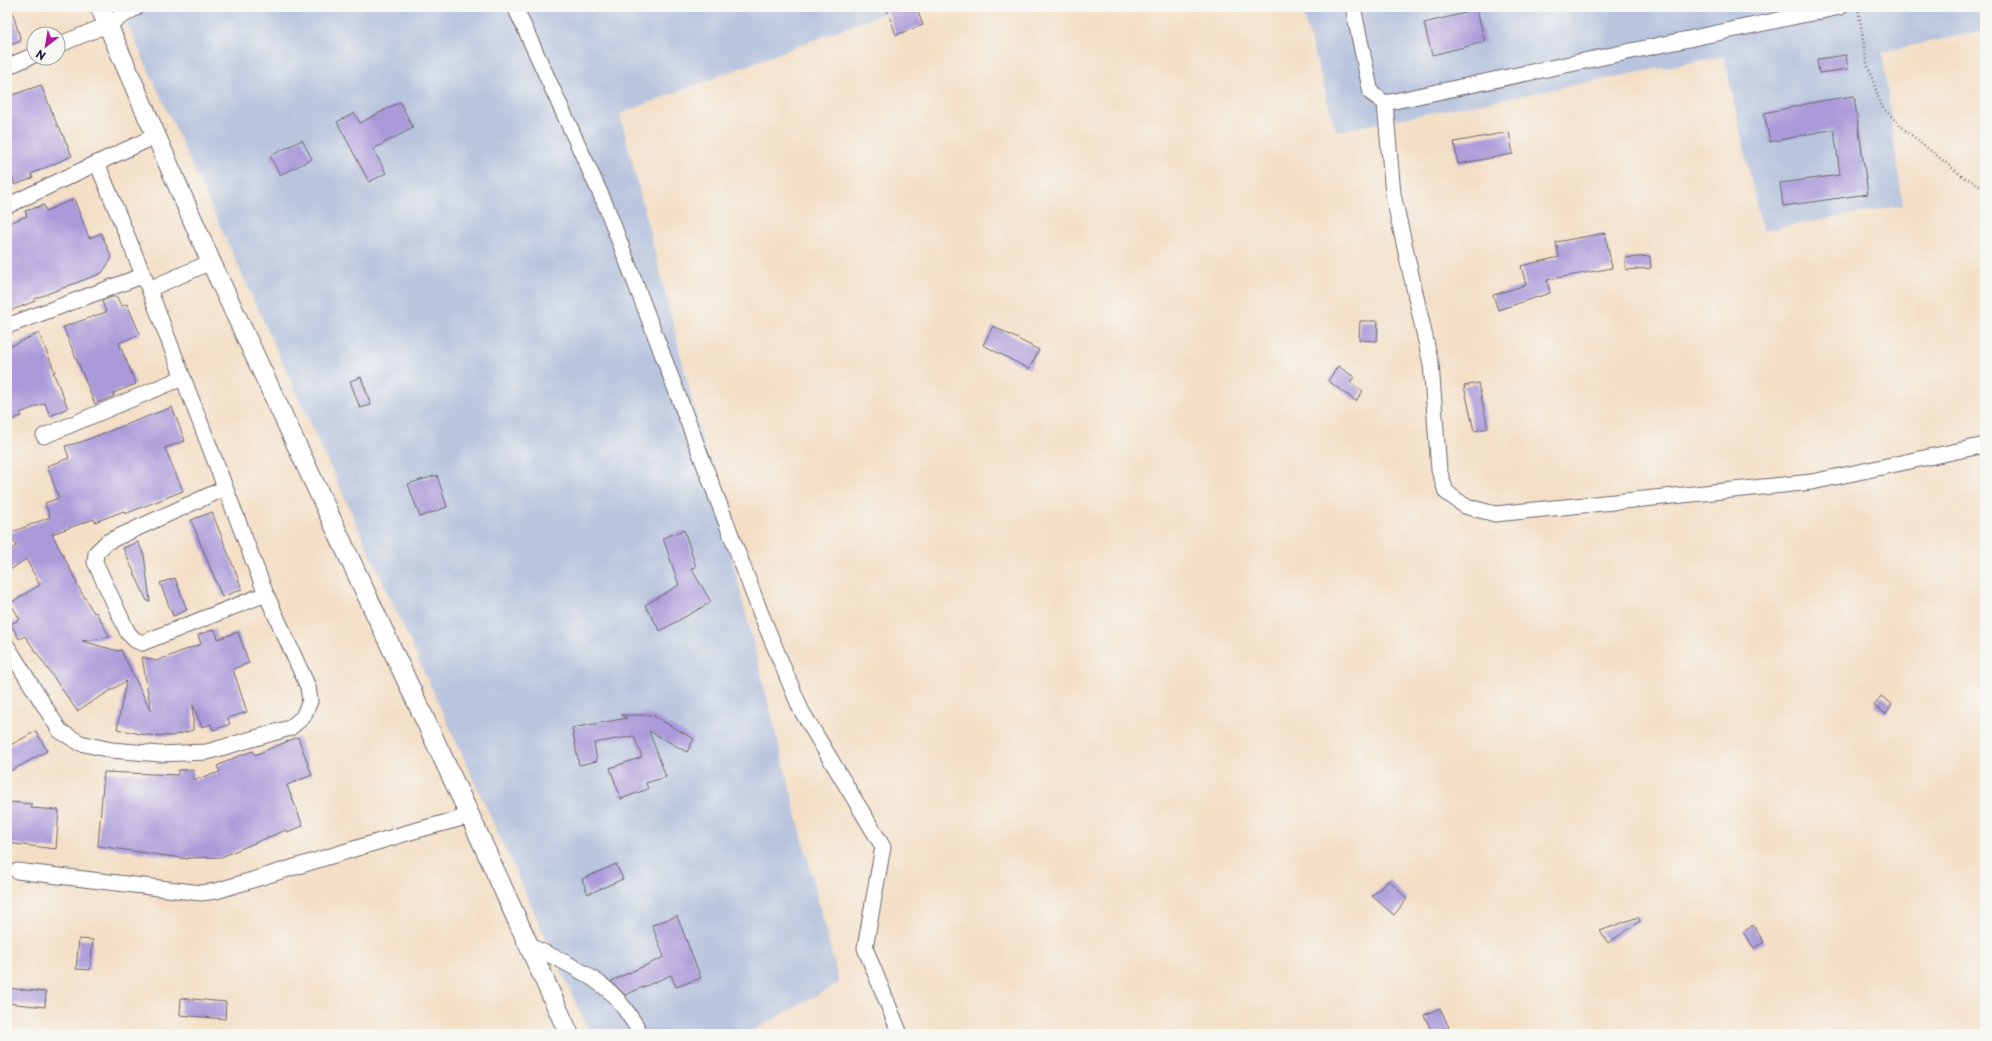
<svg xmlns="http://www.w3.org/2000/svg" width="1992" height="1041" viewBox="0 0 1992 1041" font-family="'Playpen Sans',sans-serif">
	<rect width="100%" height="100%" fill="#f6f6f2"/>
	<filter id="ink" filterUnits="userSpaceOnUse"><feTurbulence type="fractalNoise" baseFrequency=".025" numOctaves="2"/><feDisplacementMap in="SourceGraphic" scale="8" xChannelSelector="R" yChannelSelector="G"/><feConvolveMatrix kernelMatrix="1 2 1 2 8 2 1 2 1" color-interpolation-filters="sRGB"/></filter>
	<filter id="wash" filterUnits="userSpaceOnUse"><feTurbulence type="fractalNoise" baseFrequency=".012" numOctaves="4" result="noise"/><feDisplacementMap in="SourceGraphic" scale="16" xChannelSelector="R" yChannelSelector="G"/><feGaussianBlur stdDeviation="0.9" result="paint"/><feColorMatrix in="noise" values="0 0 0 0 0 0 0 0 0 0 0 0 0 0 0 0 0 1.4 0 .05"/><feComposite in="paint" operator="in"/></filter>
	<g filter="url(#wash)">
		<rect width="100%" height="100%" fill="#f4dfc6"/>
		<path fill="#b9c5de" d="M 122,7 L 900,7 L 620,114 L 839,983 L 747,1034 L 590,1034 L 131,32 Z
			M 1301,7 L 1985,7 L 1985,30 L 1882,52 L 1903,205 L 1762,231 L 1724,56 L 1336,131 Z"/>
		<g id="blocks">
			<path fill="#aa9ad9" d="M 7,7 L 11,7 L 21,41 L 7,46 Z
				M 886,7 L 916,7 L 923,25 L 896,35 Z
				M 1463,7 L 1476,7 L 1485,42 L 1432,55 L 1424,23 L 1465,13 Z
				M 1846,55 L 1848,69 L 1819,73 L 1817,59 Z
				M 41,85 L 58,127 L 59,126 L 72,156 L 31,174 L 33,178 L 15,185 L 7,162 L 7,97 Z
				M 1854,96 L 1868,194 L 1783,206 L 1780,183 L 1840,175 L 1834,129 L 1770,142 L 1764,113 L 1820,101 Z
				M 400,102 L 413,128 L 373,149 L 386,173 L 369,182 L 337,122 L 354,113 L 360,123 Z
				M 1509,132 L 1513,154 L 1458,164 L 1454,142 Z
				M 302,140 L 312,159 L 280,175 L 270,156 Z
				M 74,199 L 89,238 L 101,233 L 112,258 L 102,273 L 34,299 L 35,301 L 7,312 L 7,224 L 27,216 L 25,211 L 44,205 L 46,211 Z
				M 1605,233 L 1612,268 L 1547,280 L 1550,293 L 1498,310 L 1493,295 L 1526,285 L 1521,266 L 1559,257 L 1556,242 Z
				M 1650,256 L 1651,268 L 1626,270 L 1625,258 Z
				M 112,297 L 117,297 L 121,306 L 127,304 L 140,334 L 119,343 L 136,384 L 113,393 L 114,396 L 95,404 L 63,327 L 106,312 L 102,301 Z
				M 1360,321 L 1378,321 L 1377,341 L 1359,340 Z
				M 993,326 L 1039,350 L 1029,369 L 983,345 Z
				M 39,333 L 55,372 L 53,372 L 68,408 L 50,416 L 45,403 L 20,413 L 22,416 L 7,422 L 7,348 Z
				M 1338,366 L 1354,377 L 1350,382 L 1363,391 L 1356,401 L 1328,381 Z
				M 361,377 L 371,405 L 360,408 L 350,381 Z
				M 1478,383 L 1488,428 L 1474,431 L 1464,386 Z
				M 172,407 L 185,441 L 165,448 L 183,491 L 125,514 L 124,511 L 95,522 L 94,519 L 52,534 L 77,582 L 76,583 L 94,613 L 96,612 L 110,637 L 82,641 L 118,651 L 121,650 L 151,711 L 142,657 L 156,661 L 201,644 L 198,635 L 215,629 L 218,639 L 238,632 L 249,663 L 233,669 L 247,712 L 228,718 L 230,724 L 213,730 L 211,724 L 202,727 L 193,705 L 193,730 L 172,736 L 145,735 L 117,729 L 126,681 L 77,711 L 25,636 L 19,639 L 11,624 L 20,619 L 10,603 L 40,585 L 26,559 L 7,572 L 7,552 L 16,546 L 10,533 L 50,517 L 45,503 L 59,498 L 47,466 L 69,458 L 65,446 L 81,442 Z
				M 437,475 L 447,507 L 420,517 L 408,484 Z
				M 212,512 L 242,589 L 222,597 L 191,520 Z
				M 684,530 L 696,567 L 691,568 L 711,602 L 660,631 L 645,605 L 679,585 L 663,538 Z
				M 138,542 L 144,555 L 150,601 L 147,601 L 123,548 Z
				M 175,578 L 187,610 L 173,616 L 160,583 Z
				M 1881,696 L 1892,704 L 1886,714 L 1874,706 Z
				M 621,715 L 652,715 L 694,739 L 687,752 L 649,731 L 666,777 L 646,783 L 648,789 L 621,799 L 610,768 L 642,757 L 634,736 L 594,743 L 597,761 L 579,765 L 572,728 L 627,718 Z
				M 36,731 L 47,751 L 7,773 L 7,747 Z
				M 298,737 L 312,775 L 287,785 L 303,826 L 287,832 L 286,830 L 221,857 L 188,858 L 188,859 L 98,846 L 104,772 L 178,775 L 178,770 L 193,770 L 193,780 L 220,772 L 217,766 L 236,757 L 253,751 L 255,755 Z
				M 9,802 L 32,804 L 31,808 L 59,810 L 56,849 L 7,843 Z
				M 616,864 L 623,879 L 588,894 L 582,879 Z
				M 1389,880 L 1407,899 L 1394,915 L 1372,896 Z
				M 677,916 L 701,978 L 676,987 L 671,975 L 625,995 L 611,981 L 664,957 L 652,925 Z
				M 1638,917 L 1640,921 L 1608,943 L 1600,931 Z
				M 1753,925 L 1764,942 L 1754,948 L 1743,932 Z
				M 79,939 L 93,940 L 90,970 L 76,969 Z
				M 7,988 L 46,992 L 45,1007 L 7,1003 Z
				M 181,998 L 226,1002 L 225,1019 L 180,1015 Z
				M 1440,1008 L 1452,1034 L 1433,1034 L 1424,1015 Z"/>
		</g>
	</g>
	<g filter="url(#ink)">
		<use href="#blocks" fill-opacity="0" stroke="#6c646c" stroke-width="1"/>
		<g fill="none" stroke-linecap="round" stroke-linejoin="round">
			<g stroke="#6c646c" stroke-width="17">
				<path id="minor" d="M 515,7 L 606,206 L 761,614 L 801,710 L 883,847 L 865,948 L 900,1034
					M 1353,7 L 1371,93 L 1385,103 L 1840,7
					M 58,45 L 107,25 L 137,7
					M 7,67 L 34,55
					M 1385,103 L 1393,194 L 1431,364 L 1439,470 L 1446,492 L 1465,506 L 1495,514 L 1812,482 L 1985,445
					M 7,206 L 97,163
					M 149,289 L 211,262
					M 7,326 L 142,276
					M 44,436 L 182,378
					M 225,488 L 107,542 L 96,553 L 95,562 L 128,633 L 135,640 L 142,643 L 266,594
					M 7,646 L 60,731 L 80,743 L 111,750 L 160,754 L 207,752 L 290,728 L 303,717 L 310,701 L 308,687 L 266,594 L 149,289 L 97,163 L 156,136
					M 17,871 L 201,893 L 216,891 L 410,832 L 470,816
					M 529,946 C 556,957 585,971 608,990 C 621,1001 632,1019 641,1034"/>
			</g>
			<g stroke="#6c646c" stroke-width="21">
				<path id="major" d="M 100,7 L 211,262 L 470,816 L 569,1034"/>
			</g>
			<path stroke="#6c646c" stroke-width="2.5" stroke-dasharray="1 3" stroke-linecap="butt" d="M 1858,7 L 1866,59 L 1881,106 L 1905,130 L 1962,176 L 1985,188"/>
			<use href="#minor" stroke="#fff" stroke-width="15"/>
			<use href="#major" stroke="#fff" stroke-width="19"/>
		</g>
	</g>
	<rect width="1992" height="1041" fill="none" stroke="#f6f6f2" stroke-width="24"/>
	<g transform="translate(46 46) rotate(211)"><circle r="19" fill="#f6f6f2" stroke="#a1a1a9"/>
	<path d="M0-3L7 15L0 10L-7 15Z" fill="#b5179e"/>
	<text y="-6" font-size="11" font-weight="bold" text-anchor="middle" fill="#22223b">N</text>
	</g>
</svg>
